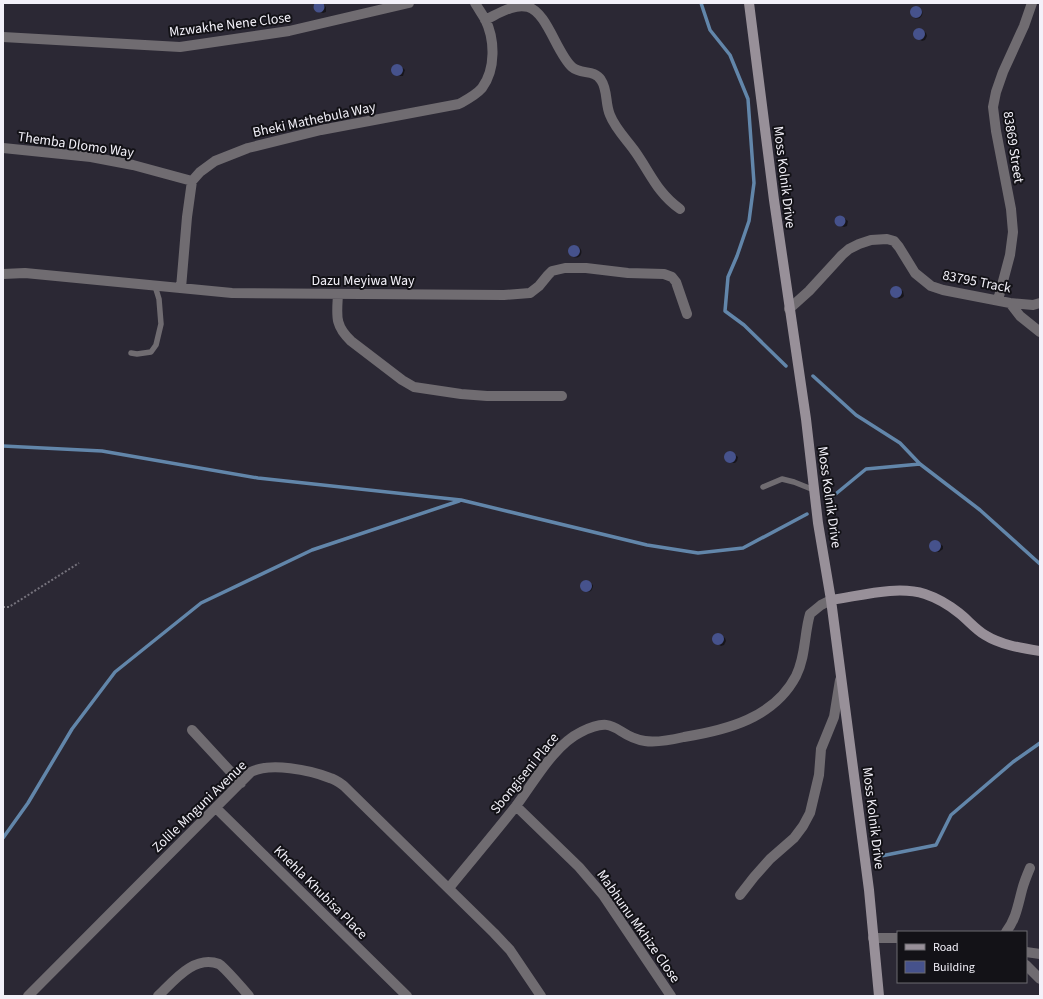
<svg xmlns="http://www.w3.org/2000/svg" width="1043" height="999" viewBox="0 0 1043 999" font-family="'Source Sans 3',sans-serif">
	<rect width="100%" height="100%" fill="#2b2834"/>
	<path fill="#0007" d="M 316,3 L 323,4 L 326,7 L 326,12 L 323,13 L 317,11 L 314,7 Z
		M911.5 13a5.5 5.5 0 1 1 11 0a5.5 5.5 0 1 1-11 0Z
		M 921,29 L 926,33 L 927,36 L 925,40 L 922,41 L 915,36 L 916,30 Z
		M 396,66 L 403,68 L 405,70 L 403,76 L 398,76 L 393,72 L 393,69 Z
		M 841,216 L 848,221 L 847,226 L 844,227 L 838,225 L 835,221 L 838,217 Z
		M570.5 252a5.5 5.5 0 1 1 11 0a5.5 5.5 0 1 1-11 0Z
		M 895,288 L 898,288 L 903,291 L 904,296 L 902,298 L 899,299 L 892,294 L 892,290 Z
		M 729,452 L 732,452 L 738,457 L 737,461 L 735,463 L 731,463 L 726,459 L 726,456 Z
		M 933,541 L 936,541 L 943,546 L 943,549 L 939,552 L 936,552 L 931,548 L 931,543 Z
		M 584,581 L 587,581 L 593,585 L 593,587 L 591,591 L 588,592 L 581,587 L 581,585 Z
		M 720,635 L 725,638 L 726,641 L 724,645 L 721,646 L 714,641 L 715,636 Z"/>
	<g fill="none" stroke-linecap="round" stroke-linejoin="round">
		<path stroke="#6286aa" stroke-width="3.5" d="M 701,3 L 710,30 L 730,55 L 748,99 L 754,183 L 749,221 L 737,256 L 728,277 L 725,311 L 744,325 L 786,366
			M 813,376 L 856,415 L 900,443 L 920,464
			M 3,446 L 102,451 L 258,478 L 461,500 L 647,545 L 698,553 L 743,548 L 807,514
			M 832,497 L 866,469 L 920,464 L 980,510 L 1040,564
			M 3,838 L 28,803 L 72,729 L 115,672 L 201,603 L 312,550 L 459,501
			M 881,856 L 936,845 L 951,815 L 1013,762 L 1040,743"/>
	</g>
	<path fill="#46528c" d="M313.5 7a5.5 5.5 0 1 1 11 0a5.5 5.5 0 1 1-11 0Z
		M910 12a6 6 0 1 1 12 0a6 6 0 1 1-12 0Z
		M913 34a6 6 0 1 1 12 0a6 6 0 1 1-12 0Z
		M391 70a6 6 0 1 1 12 0a6 6 0 1 1-12 0Z
		M834.5 221a5.5 5.5 0 1 1 11 0a5.5 5.5 0 1 1-11 0Z
		M568 251a6 6 0 1 1 12 0a6 6 0 1 1-12 0Z
		M890 292a6 6 0 1 1 12 0a6 6 0 1 1-12 0Z
		M724 457a6 6 0 1 1 12 0a6 6 0 1 1-12 0Z
		M929 546a6 6 0 1 1 12 0a6 6 0 1 1-12 0Z
		M580 586a6 6 0 1 1 12 0a6 6 0 1 1-12 0Z
		M712 639a6 6 0 1 1 12 0a6 6 0 1 1-12 0Z"/>
	<g fill="none" stroke-linecap="round" stroke-linejoin="round">
		<path stroke="#76737d" stroke-width="2" stroke-dasharray="2 2" stroke-linecap="butt" d="M 3,607 L 9,607 L 79,563"/>
		<path stroke="#706c71" stroke-width="5.5" d="M 131,353 L 137,354 L 151,352 L 156,345 L 161,324 L 159,299 L 155,286
			M 763,487 L 782,479 L 794,482 L 814,490"/>
		<path stroke="#706c71" stroke-width="10" d="M 485,20 C 498,14 514,3 528,7 C 547,12 557,54 572,67 C 581,75 594,69 601,80 C 608,90 605,104 610,115 C 615,128 626,139 634,150 C 650,172 657,193 680,209
			M 3,37 L 180,47 L 289,31 L 409,3
			M 3,148 L 91,157 L 133,165 L 192,181
			M 3,274 L 25,273 L 232,293 L 504,295 L 530,293 L 539,286 L 548,275 L 552,271 L 565,268 L 586,268 L 628,273 L 664,274 L 672,277 L 676,282 L 687,314
			M 181,288 L 187,217 L 192,181 L 200,172 L 215,161 L 248,148 L 321,130 L 459,104 C 468,99 476,95 482,88 C 496,69 495,39 485,19 C 482,14 478,8 475,3
			M 338,294 C 337,315 334,325 351,341 L 402,380 L 414,387 L 461,394 L 487,396 L 562,396
			M 998,300 L 1010,255 L 1013,232 L 1011,209 L 996,131 L 993,107 L 996,92 L 1003,72 L 1024,26 L 1032,3
			M 1010,303 L 1020,316 L 1040,332
			M 789,309 L 809,291 L 842,255 L 849,249 L 859,244 L 871,240 L 887,239 L 894,241 L 899,247 L 915,273 L 931,286 L 943,290 L 1010,303 L 1033,305 L 1040,303
			M 192,730 L 241,783
			M 516,806 L 579,867 L 603,895 L 671,996
			M 216,808 L 407,996
			M 449,888 C 471,861 494,834 516,806 C 534,782 554,745 581,732 C 618,713 615,737 645,741 C 657,743 671,740 684,737 C 727,730 774,718 796,676 C 806,656 804,634 810,614 L 821,605 L 831,600
			M 740,895 L 754,877 L 770,859 L 794,838 L 803,826 L 810,813 L 819,775 L 821,749 L 834,717 L 840,680
			M 1006,932 C 1016,919 1018,905 1022,890 C 1024,882 1027,875 1030,868
			M 873,938 L 898,938
			M 1026,952 L 1040,954
			M 1026,965 L 1040,979
			M 28,996 L 251,772 C 270,762 310,770 330,778 C 335,779 340,783 344,786 L 494,933 L 510,950 L 541,996
			M 158,996 C 173,982 194,954 219,964 C 224,967 244,990 249,996"/>
		<path stroke="#989099" stroke-width="10" d="M 749,3 L 774,200 L 806,419 L 818,523 L 831,600 L 869,890 L 879,996
			M 831,600 C 860,596 897,585 925,594 C 937,598 949,605 959,613 C 968,620 975,629 985,635 C 1001,645 1021,648 1040,651"/>
	</g>
	<g text-anchor="middle" stroke-width="4" stroke-linejoin="round" paint-order="stroke">
		<g font-size="14" fill="#f3f1f9" stroke="#131217">
			<text transform="translate(230 24) rotate(-7)" y="5">Mzwakhe Nene Close</text>
			<text transform="translate(314 119) rotate(-12)" y="5">Bheki Mathebula Way</text>
			<text transform="translate(76 144) rotate(8)" y="5">Themba Dlomo Way</text>
			<text transform="translate(1014 147) rotate(81)" y="5">83869 Street</text>
			<text transform="translate(785 177) rotate(83)" y="5">Moss Kolnik Drive</text>
			<text x="363" y="285">Dazu Meyiwa Way</text>
			<text transform="translate(977 281) rotate(11)" y="5">83795 Track</text>
			<text transform="translate(830 497) rotate(82)" y="5">Moss Kolnik Drive</text>
			<text transform="translate(524 773) rotate(-51)" y="5">Sbongiseni Place</text>
			<text transform="translate(199 806) rotate(-44)" y="5">Zolile Mnguni Avenue</text>
			<text transform="translate(874 818) rotate(83)" y="5">Moss Kolnik Drive</text>
			<text transform="translate(321 892) rotate(45)" y="5">Khehla Khubisa Place</text>
			<text transform="translate(639 926) rotate(55)" y="5">Mabhunu Mkhize Close</text>
		</g>
	</g>
	<rect width="1043" height="999" fill="none" stroke="#f3f1f9" stroke-width="8"/>
	<rect x="897" y="931" width="130" height="52" fill="#131217" stroke="#6d6b71"/>
	<rect x="905" y="944" width="20" height="6" fill="#989099" stroke="#6d6b71"/>
	<text x="933" y="951" font-size="12" fill="#f3f1f9">Road</text>
	<rect x="905" y="961" width="20" height="12" fill="#46528c" stroke="#6d6b71"/>
	<text x="933" y="971" font-size="12" fill="#f3f1f9">Building</text>
</svg>
